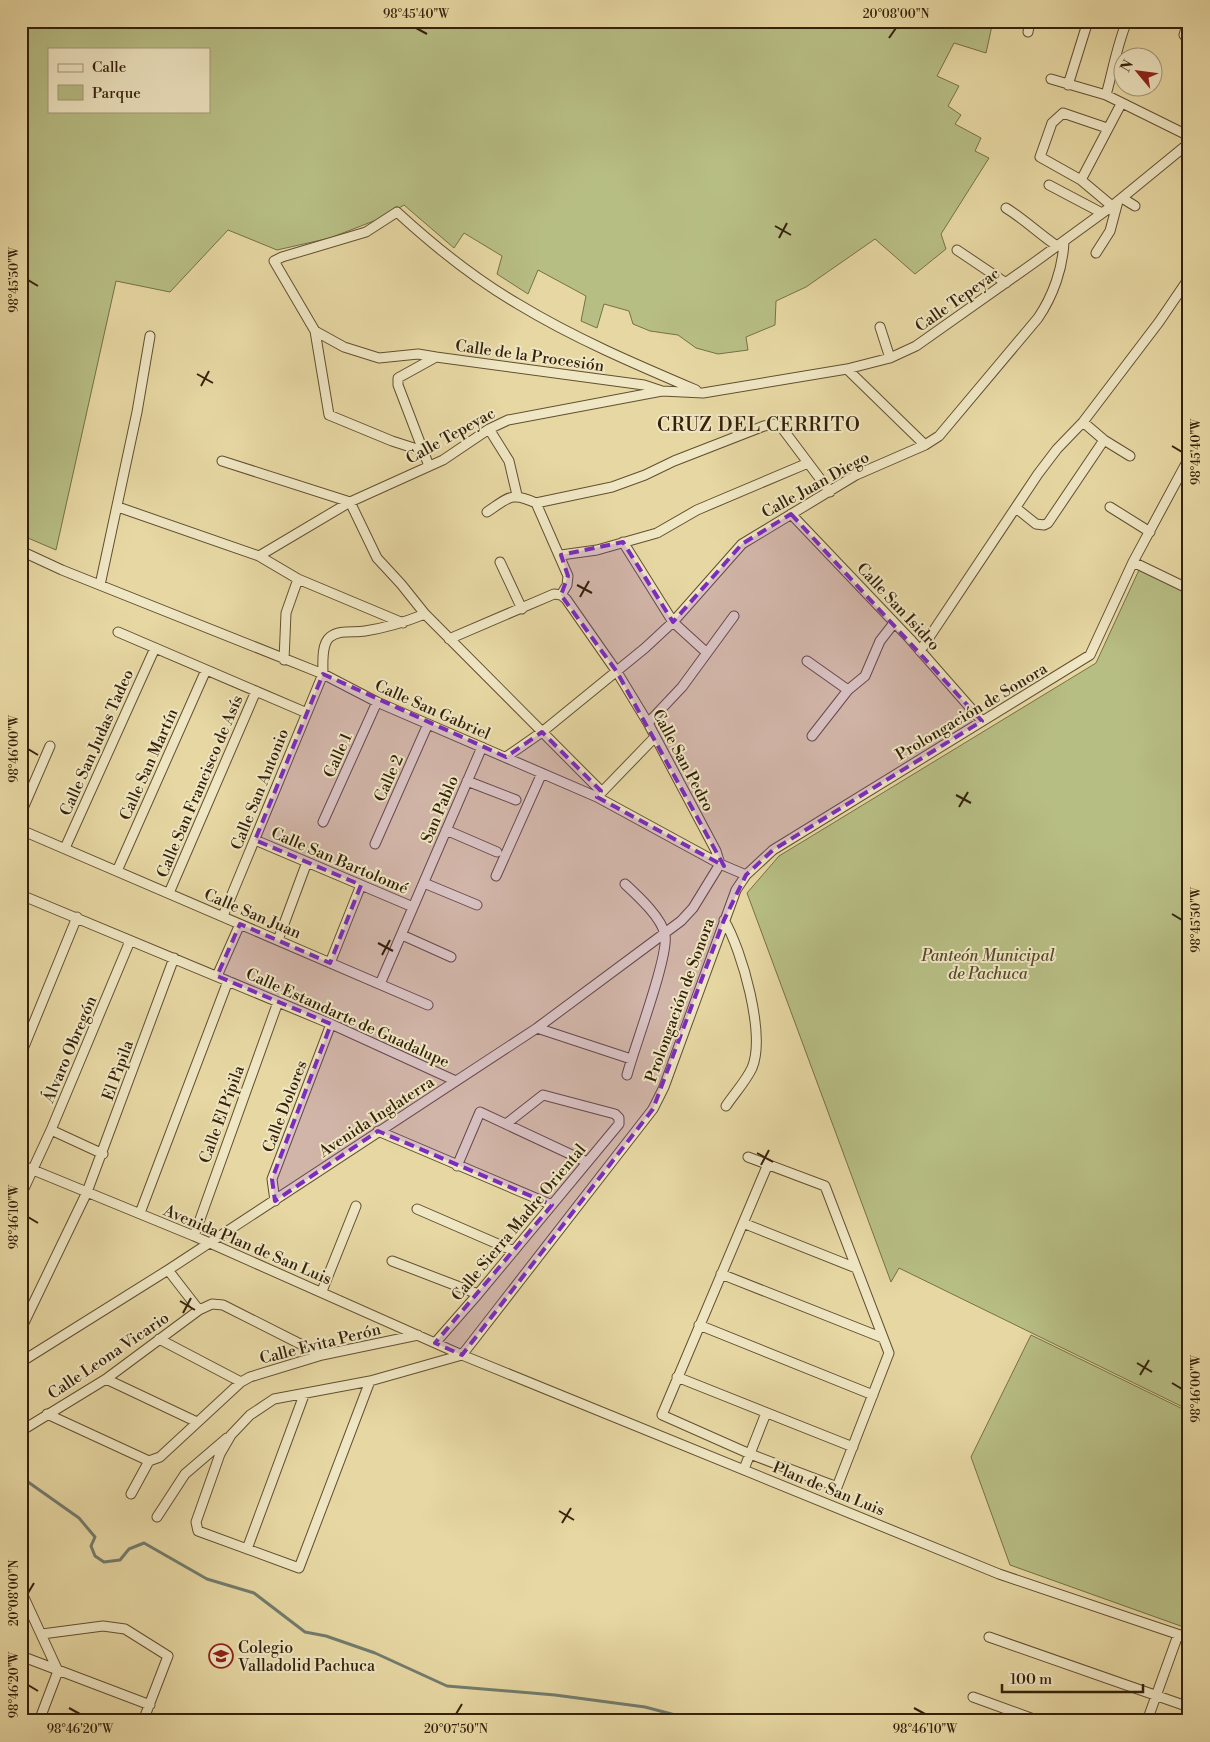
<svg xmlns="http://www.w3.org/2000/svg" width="1210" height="1742" viewBox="0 0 1210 1742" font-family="'Libre Bodoni',serif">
	<rect width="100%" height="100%" fill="#e7d8a3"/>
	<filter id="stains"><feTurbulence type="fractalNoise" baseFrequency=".004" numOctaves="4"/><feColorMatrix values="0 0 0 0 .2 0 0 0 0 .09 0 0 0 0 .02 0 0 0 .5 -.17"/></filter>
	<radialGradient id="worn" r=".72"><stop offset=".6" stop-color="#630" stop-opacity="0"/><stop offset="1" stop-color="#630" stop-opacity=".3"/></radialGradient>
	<path fill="#b7be84" stroke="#767048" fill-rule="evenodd" d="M 21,21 L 993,21 L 986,53 L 954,43 L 937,76 L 959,86 L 948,106 L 961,115 L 955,124 L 981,138 L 975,151 L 989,158 L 941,234 L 946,249 L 915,274 L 875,239 L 806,287 L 776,301 L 775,325 L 746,337 L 748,350 L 718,354 L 696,348 L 678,335 L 650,331 L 633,324 L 629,311 L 604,304 L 597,328 L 581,321 L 586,296 L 538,270 L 528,294 L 497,274 L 502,256 L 464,233 L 454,248 L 404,205 L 384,217 L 330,238 L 277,250 L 228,230 L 170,292 L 116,281 L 56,550 L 21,535 ZM 49,49 L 209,49 L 209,111 L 49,111 Z
		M 1139,570 L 1189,594 L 1189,1410 L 899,1268 L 891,1282 L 747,893 L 779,856 L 1096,663 Z
		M 1031,1335 L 1189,1412 L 1189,1629 L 1010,1565 L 971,1457 Z"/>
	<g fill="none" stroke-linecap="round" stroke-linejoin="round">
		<path stroke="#727c6e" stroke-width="3" d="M 21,1477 L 79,1518 L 95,1537 L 91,1546 L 95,1556 L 104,1562 L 120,1560 L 129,1549 L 144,1543 L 207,1579 L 254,1593 L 305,1632 L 326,1636 L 375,1653 L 447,1686 L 555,1695 L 645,1707 L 698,1721"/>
		<g stroke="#624f31" stroke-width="11">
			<path id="minor" d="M 1028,32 L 1030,21
				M 1184,35 L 1188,21
				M 1051,79 L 1106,95 L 1189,136
				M 1068,85 L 1088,21
				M 1106,95 C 1113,70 1117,45 1127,21
				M 1107,128 L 1063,113 L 1052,123 L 1040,157 L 1081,180 L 1112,206
				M 1081,180 L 1121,104
				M 1049,185 L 1102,213
				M 1122,198 L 1135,206
				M 1006,208 C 1024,219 1039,234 1057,246
				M 957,250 L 1006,283
				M 1096,253 L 1110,231 L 1118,201
				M 880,327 L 890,358
				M 315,331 L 344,347 L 379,358 L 418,354 L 436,357
				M 847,369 L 925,445
				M 1083,422 L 1104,440 L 1130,456
				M 489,429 L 509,461 L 517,495
				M 423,451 L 392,441 L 329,415 L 315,331 L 274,261 L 282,257 L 366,232 L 397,212 C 434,246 475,279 518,304 C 574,338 635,364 696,390
				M 222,461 L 350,502 L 377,558 L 401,584 L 425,614 L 601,791
				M 429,466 L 398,385 L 398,378 L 436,357 L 644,385 L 662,391
				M 536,503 L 612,487 L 645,475 L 674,461 L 764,426 L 774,424 L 782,428 L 830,492
				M 118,507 L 259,556 L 298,579 L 403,623
				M 1110,507 L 1150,532
				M 1016,508 L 1036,524 L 1044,525 L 1048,523 L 1104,440
				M 487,512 C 508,498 511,491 536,503 L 568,576 L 567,585 L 561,595
				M 791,514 L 910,639 L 982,721
				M 623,542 L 673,622 L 707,653
				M 21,551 L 62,570 L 323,674 L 377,702 L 597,797 L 720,864 L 746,875
				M 561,555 L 597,550 L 657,533 L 697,510 L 808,463
				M 259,556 L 350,502 L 443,460 L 489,429 L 508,420 L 662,391 L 703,393 L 847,369 L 890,358 L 916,346 L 1035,262 L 1112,206 L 1189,143
				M 500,562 L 522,609
				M 1133,562 L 1189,589
				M 100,585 L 137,412 L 150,336
				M 118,632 L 307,713
				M 449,639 L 554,594 L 561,595
				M 920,651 L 1038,474 L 1057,449 L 1083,422 L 1159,322 L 1189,278
				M 284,660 L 286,613 L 298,579
				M 807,661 L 848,690
				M 648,723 L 682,687 L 734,616
				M 812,736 L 848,690 L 865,676 L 880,641 L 894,623
				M 506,757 L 542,732 L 645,648 L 673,622 L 742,544 L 856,475 L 925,445 L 939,436 L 1038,318 C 1053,296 1063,268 1064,241
				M 467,781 L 516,800
				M 598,796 L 655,737
				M 21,813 L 50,746
				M 323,822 L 377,702
				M 21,830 L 428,1005
				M 446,830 L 497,852
				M 255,840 L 413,907
				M 375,844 L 428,724
				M 65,848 L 155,648
				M 117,871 L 206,670
				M 496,876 L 542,773
				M 424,883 L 477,905
				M 625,884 C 638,896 662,918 665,935 C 669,956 634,1048 627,1075
				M 169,893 L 256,691
				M 21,895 L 331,1024 L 456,1081
				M 223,916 L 323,674 C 323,664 321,644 330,637 C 340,629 354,633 365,631 C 385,628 405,622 425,614
				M 724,920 C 742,950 766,1035 752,1068 C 746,1081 734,1094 726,1106
				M 402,935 L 451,957
				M 278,940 L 307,862
				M 330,963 L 361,885
				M 217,976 L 240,924
				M 380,984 L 482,747
				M 537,1028 L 631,1059
				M 21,1054 L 77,917
				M 51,1130 L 103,1154
				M 378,1131 L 552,1205
				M 748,1157 L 825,1186 L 889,1353 L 837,1487 L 750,1454 L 662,1415 L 768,1164
				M 21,1165 L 194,1236 L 462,1355 L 999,1574 L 1189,1638
				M 457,1166 L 480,1112 L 587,1162
				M 21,1195 L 51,1130 L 130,941
				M 275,1201 L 272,1179 L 331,1024
				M 417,1209 L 514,1251
				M 140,1213 L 228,981
				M 743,1223 L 856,1268
				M 194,1236 L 278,1002
				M 392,1261 L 478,1294
				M 168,1270 L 199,1310
				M 721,1274 L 883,1338
				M 322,1291 L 356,1206
				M 699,1325 L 873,1395
				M 21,1329 L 87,1192 L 174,958
				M 159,1339 L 241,1382
				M 435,1343 L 478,1294 L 619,1124 L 619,1118 L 615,1114 L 543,1095 L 506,1124
				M 21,1362 L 168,1270 L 537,1028 L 681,921 L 693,908 L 720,864 L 716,851 L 648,723 L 617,672 L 566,599 L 561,595
				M 677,1377 L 853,1447
				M 106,1379 L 197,1422
				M 370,1381 L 299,1568 L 198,1531 L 196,1522 L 220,1454 L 231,1435 L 250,1415 L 274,1399 L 370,1381 L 462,1355 L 653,1109 L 664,1087 L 736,890 L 746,875 L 773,850 L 1090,655 L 1133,562 L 1189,458
				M 47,1414 L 149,1461
				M 21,1431 L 106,1379 L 199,1310 L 212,1304 L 223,1305 L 322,1355
				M 744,1469 L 766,1413
				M 131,1494 L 149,1461 L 160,1457 L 241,1382 L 250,1377 L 322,1355 L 418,1335
				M 157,1517 L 185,1474 L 227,1438
				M 247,1549 L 304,1395
				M 21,1591 L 58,1671 L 39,1721
				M 42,1634 L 103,1626 L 125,1629 L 168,1656 L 143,1721
				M 989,1637 L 1189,1707
				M 21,1656 L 150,1705
				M 973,1697 L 1039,1721
				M 21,1717 L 33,1721
				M 1147,1721 L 1178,1635"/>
		</g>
		<use href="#minor" stroke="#efe6c3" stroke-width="9"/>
	</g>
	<path fill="#7b2cbf" fill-opacity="0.2" stroke="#7b2cbf" stroke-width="4" stroke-dasharray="10 6" stroke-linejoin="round" d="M 791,514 L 982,721 L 773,850 L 746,875 L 724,920 L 653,1109 L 462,1355 L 435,1343 L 552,1205 L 378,1131 L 275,1201 L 272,1179 L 331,1024 L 217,976 L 240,924 L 330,963 L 361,885 L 255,840 L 323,674 L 506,757 L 542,732 L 601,791 L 597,797 L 724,866 L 617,672 L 561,595 L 568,576 L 561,555 L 623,542 L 673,622 L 742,544 Z"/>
	<path fill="none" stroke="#35210b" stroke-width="2" d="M 416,28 L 427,34M 889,38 L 896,28M 775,226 L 791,235M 779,238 L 787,223M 28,280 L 38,286M 197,374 L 213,383M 201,386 L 209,371M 1172,446 L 1182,452M 577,585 L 592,593M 580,597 L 589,581M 28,749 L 38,755M 956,795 L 971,803M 959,807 L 968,792M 1172,914 L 1182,920M 378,943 L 393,951M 382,955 L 390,940M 757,1153 L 773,1162M 761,1165 L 769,1150M 28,1217 L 38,1223M 180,1301 L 195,1310M 183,1313 L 191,1298M 1137,1363 L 1152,1372M 1140,1375 L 1149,1360M 1172,1383 L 1182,1389M 559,1511 L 574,1520M 562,1523 L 571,1508M 28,1593 L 34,1583M 28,1685 L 38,1691M 69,1708 L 80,1714M 914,1708 L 925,1714M 456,1714 L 462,1704"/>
	<defs>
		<g id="school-ring" transform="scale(1.25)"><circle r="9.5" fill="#efe6c3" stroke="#8f2418" stroke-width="1.5"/><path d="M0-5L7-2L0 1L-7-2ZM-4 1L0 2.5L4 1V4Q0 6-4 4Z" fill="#8f2418"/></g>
	</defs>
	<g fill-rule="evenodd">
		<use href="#school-ring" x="221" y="1656"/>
	</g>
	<g text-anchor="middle" stroke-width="4" stroke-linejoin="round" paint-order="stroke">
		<g font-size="16" fill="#35210b" stroke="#efe6c3">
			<text transform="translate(957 299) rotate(-35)" y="6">Calle Tepeyac</text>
			<text transform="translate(530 355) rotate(8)" y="6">Calle de la Procesión</text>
			<text transform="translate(450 435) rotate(-29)" y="6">Calle Tepeyac</text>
			<text transform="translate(815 484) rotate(-29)" y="6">Calle Juan Diego</text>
			<text transform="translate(899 606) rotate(47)" y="6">Calle San Isidro</text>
			<text transform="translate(433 709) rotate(24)" y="6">Calle San Gabriel</text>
			<text transform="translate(971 711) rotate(-31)" y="6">Prolongación de Sonora</text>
			<text transform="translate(96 742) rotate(-66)" y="6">Calle San Judas Tadeo</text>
			<text transform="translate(337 755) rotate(-66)" y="6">Calle 1</text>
			<text transform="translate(684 760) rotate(62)" y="6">Calle San Pedro</text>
			<text transform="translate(148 764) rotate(-66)" y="6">Calle San Martín</text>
			<text transform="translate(388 778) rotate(-66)" y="6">Calle 2</text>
			<text transform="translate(199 786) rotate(-67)" y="6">Calle San Francisco de Asís</text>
			<text transform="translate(259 789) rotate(-68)" y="6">Calle San Antonio</text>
			<text transform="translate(439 809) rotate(-67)" y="6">San Pablo</text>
			<text transform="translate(340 860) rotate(23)" y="6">Calle San Bartolomé</text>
			<text transform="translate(253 913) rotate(23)" y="6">Calle San Juan</text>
			<text transform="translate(679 1000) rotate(-70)" y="6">Prolongación de Sonora</text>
			<text transform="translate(348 1017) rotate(24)" y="6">Calle Estandarte de Guadalupe</text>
			<text transform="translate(69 1049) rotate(-67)" y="6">Álvaro Obregón</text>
			<text transform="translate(117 1070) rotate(-70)" y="6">El Pìpila</text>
			<text transform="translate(284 1106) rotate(-69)" y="6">Calle Dolores</text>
			<text transform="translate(221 1114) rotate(-70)" y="6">Calle El Pípila</text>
			<text transform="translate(376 1116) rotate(-33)" y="6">Avenida Inglaterra</text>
			<text transform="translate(518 1222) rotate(-50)" y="6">Calle Sierra Madre Oriental</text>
			<text transform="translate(248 1244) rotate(23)" y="6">Avenida Plan de San Luis</text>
			<text transform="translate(320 1343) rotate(-14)" y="6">Calle Evita Perón</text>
			<text transform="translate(108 1355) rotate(-34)" y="6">Calle Leona Vicario</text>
			<text transform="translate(829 1488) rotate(22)" y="6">Plan de San Luis</text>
		</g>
		<g font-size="16" font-style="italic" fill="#564829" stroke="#efe6c3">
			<text x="988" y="961">Panteón Municipal<tspan x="988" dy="18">de Pachuca</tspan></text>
		</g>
		<g font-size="16" fill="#35210b" stroke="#efe6c3" text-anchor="start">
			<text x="238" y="1653">Colegio<tspan x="238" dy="18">Valladolid Pachuca</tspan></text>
		</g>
		<g font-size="19" letter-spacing="1" fill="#35210b" stroke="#efe6c3">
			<text x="759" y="431">CRUZ DEL CERRITO</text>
		</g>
	</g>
	<rect width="1210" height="1742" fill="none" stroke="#e7d8a3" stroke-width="55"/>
	<rect x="48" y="48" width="162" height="65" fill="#efe6c3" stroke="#a59779"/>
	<rect x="58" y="64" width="25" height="8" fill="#efe6c3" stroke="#a59779"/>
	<text x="92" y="72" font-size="15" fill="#35210b">Calle</text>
	<rect x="58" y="85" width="25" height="15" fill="#b7be84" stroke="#a59779"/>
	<text x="92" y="98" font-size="15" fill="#35210b">Parque</text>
	<g transform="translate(1138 72) rotate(299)"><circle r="24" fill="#efe6c3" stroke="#a59779"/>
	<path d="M0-4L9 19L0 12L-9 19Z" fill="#8f2418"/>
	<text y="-8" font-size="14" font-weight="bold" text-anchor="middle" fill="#35210b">N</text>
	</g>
	<path d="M1002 1684v8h141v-8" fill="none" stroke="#35210b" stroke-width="2.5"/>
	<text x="1010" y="1684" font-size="15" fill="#35210b" stroke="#efe6c3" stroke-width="4" paint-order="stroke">100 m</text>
	<rect x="28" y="28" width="1154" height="1686" fill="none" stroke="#35210b" stroke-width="2"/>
	<g font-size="12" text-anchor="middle" fill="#35210b">
		<text x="416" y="18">98°45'40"W</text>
		<text x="896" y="18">20°08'00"N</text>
		<text transform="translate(14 280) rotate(-90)" y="4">98°45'50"W</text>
		<text transform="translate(1196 452) rotate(-90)" y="4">98°45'40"W</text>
		<text transform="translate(14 749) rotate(-90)" y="4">98°46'00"W</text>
		<text transform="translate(1196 920) rotate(-90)" y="4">98°45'50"W</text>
		<text transform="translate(14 1217) rotate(-90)" y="4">98°46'10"W</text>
		<text transform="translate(1196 1389) rotate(-90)" y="4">98°46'00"W</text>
		<text transform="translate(14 1593) rotate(-90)" y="4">20°08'00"N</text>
		<text transform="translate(14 1685) rotate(-90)" y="4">98°46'20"W</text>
		<text x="80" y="1733">98°46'20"W</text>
		<text x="456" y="1733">20°07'50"N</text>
		<text x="925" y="1733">98°46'10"W</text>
	</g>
	<rect width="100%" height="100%" filter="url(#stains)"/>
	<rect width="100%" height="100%" fill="url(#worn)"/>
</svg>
